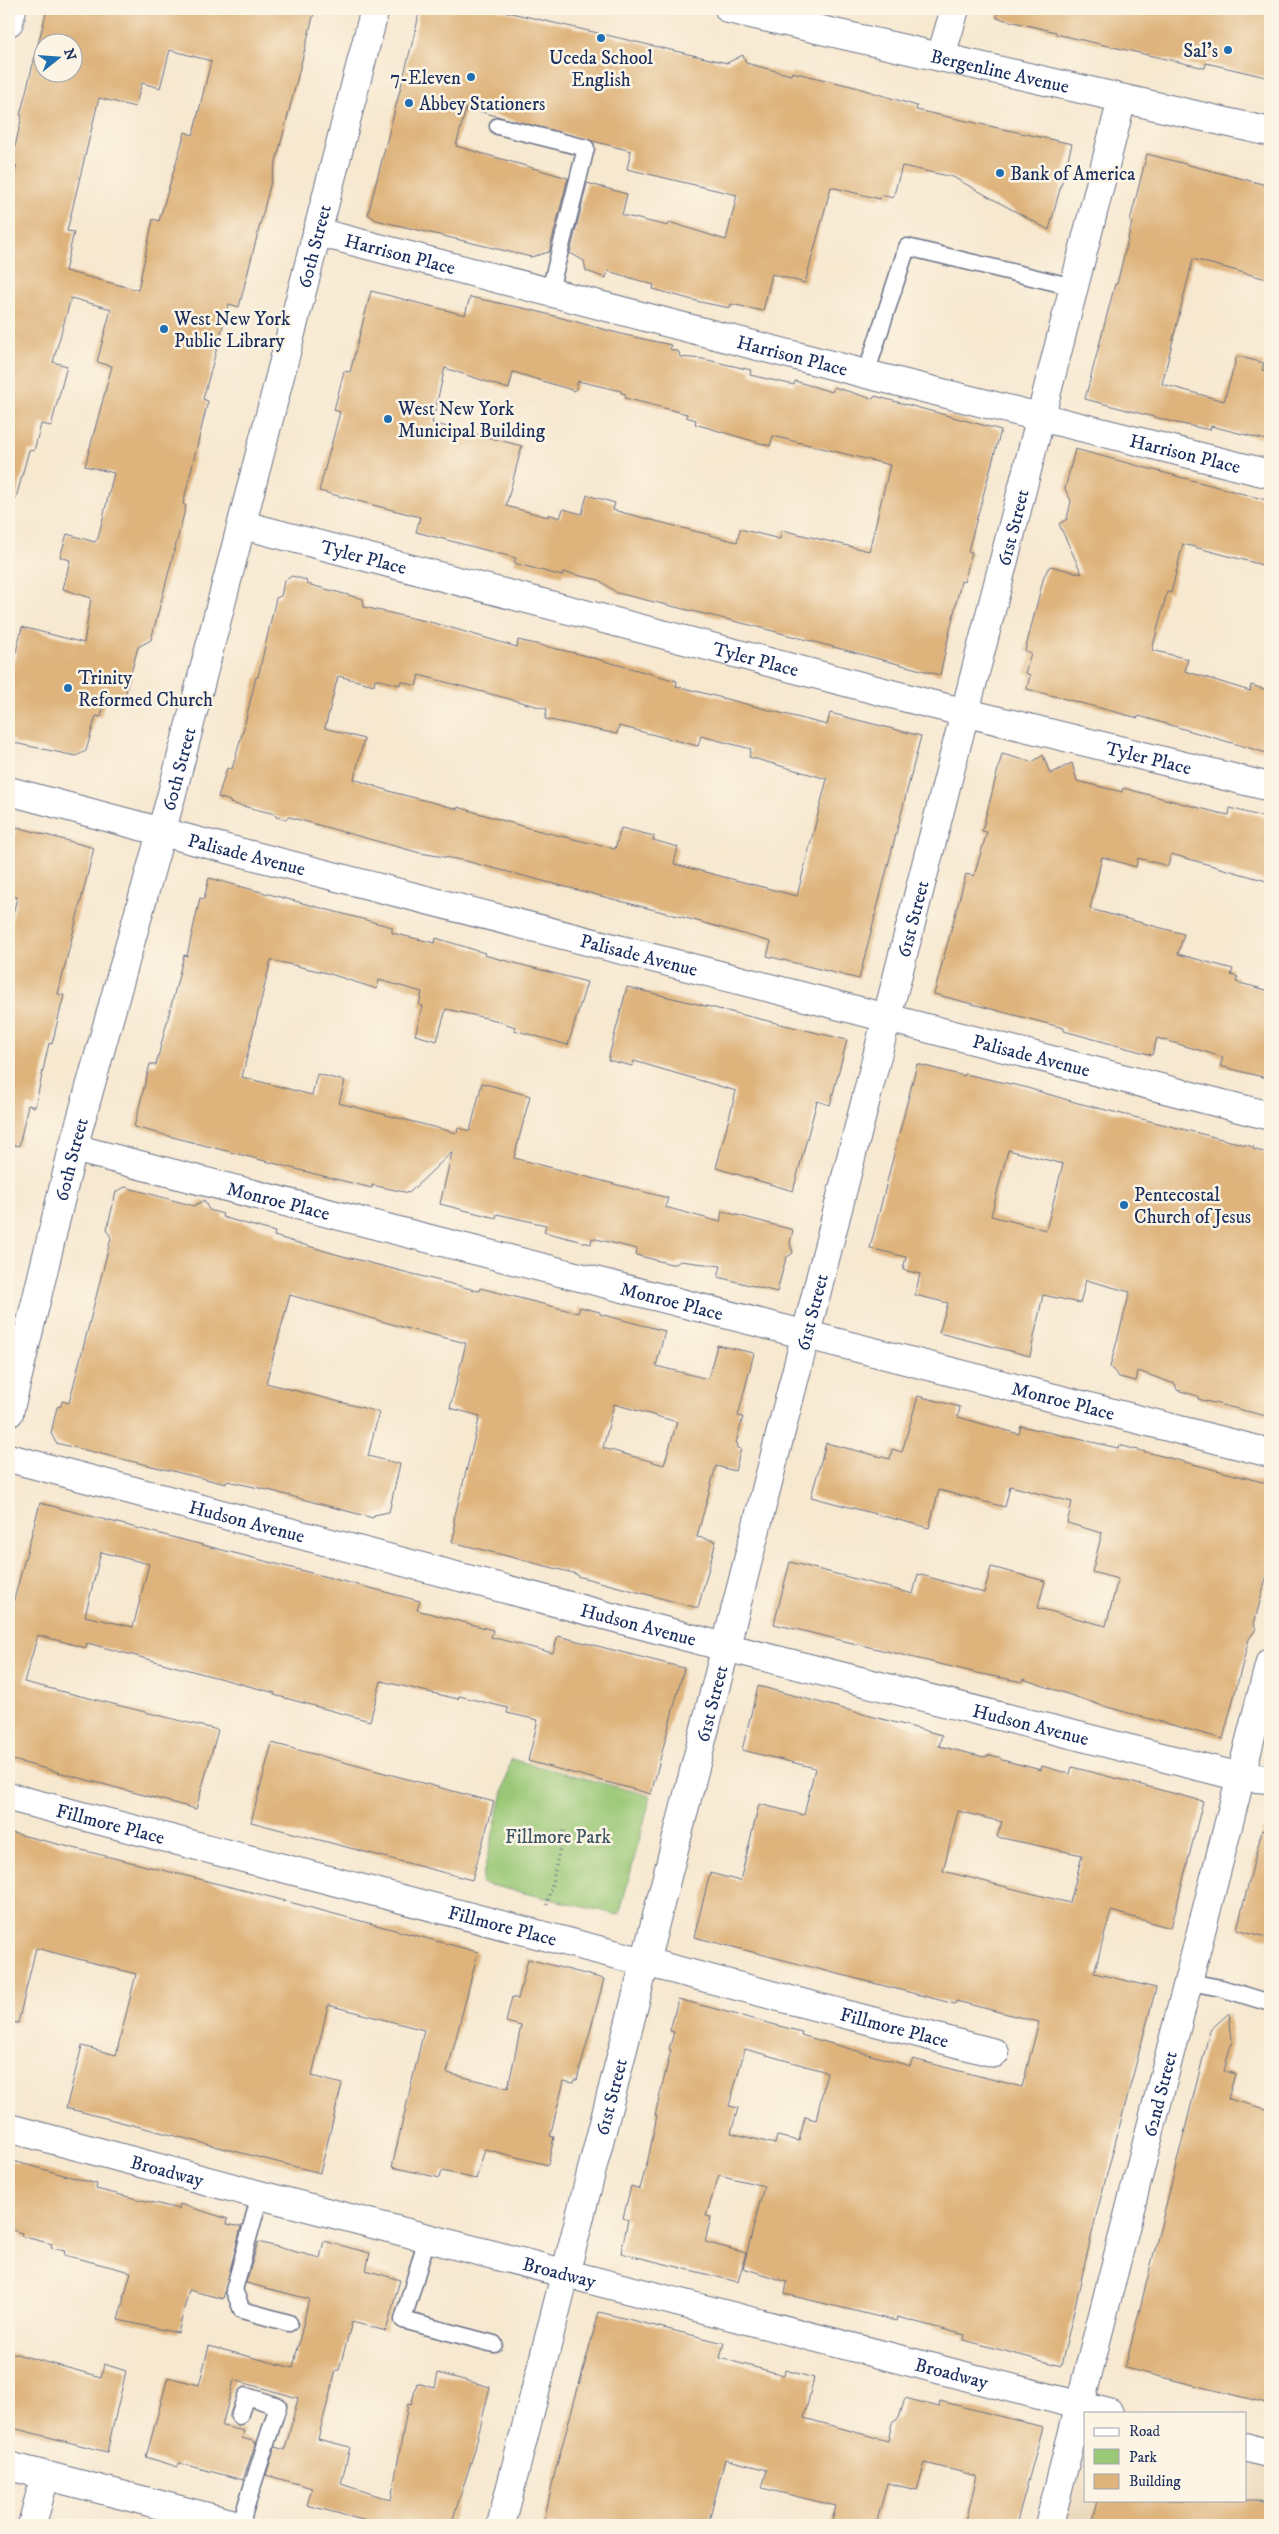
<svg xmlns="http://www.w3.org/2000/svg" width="1279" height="2534" viewBox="0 0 1279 2534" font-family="'IM FELL DW Pica',serif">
	<rect width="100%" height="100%" fill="#fcf5e5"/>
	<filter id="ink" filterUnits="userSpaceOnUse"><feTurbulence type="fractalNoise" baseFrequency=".02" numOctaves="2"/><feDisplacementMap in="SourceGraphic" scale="10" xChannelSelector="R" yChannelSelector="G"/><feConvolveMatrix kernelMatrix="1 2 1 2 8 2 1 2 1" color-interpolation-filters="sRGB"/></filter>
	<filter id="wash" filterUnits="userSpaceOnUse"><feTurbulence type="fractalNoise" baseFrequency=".0096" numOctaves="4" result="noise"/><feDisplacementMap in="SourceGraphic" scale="20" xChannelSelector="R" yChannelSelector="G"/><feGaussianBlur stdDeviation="1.12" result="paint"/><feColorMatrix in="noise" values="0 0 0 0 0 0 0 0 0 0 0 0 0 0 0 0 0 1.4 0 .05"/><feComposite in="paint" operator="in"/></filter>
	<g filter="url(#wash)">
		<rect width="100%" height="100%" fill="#f7e8d0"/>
		<path fill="#ebd8ba" d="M 1085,2413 L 1085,2500 L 1245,2500 L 1245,2451 L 1270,2457 L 1270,2525 L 1053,2525 Z"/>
		<path fill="#9ac876" stroke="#5a7c6a" d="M 511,1759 L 651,1796 L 619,1915 L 481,1883 Z"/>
		<g id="blocks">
			<path fill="#deb37c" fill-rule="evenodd" d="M 47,9 L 315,9 L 239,307 L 229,304 L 203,399 L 208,401 L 183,504 L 186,506 L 151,640 L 138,647 L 124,699 L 106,695 L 101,717 L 96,716 L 86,751 L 76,756 L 14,743 L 15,741 L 9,739 L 9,681 L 22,627 L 84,643 L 91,598 L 63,589 L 70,560 L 60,557 L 67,534 L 95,542 L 98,538 L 114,473 L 85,466 L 112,366 L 97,362 L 111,309 L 71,298 L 53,362 L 67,366 L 51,426 L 41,424 L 34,451 L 29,450 L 16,498 L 9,497 L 9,189 L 17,166 L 11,164 L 22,116 L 20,115 ZM 42,42 L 72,42 L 72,72 L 42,72 ZM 170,50 L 211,61 L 193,135 L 185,132 L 159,221 L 153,219 L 138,290 L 65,271 L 74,232 L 67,231 L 99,98 L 135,107 L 142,83 L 160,88 Z
				M 419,9 L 494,9 L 727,63 L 743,55 L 746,63 L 791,75 L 792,72 L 855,87 L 917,106 L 916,110 L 1072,144 L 1049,230 L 953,177 L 902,166 L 893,198 L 881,195 L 880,199 L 831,187 L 805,283 L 772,274 L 763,311 L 731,304 L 730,308 L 700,302 L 653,289 L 654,285 L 608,271 L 606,278 L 586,271 L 584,261 L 570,253 L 587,183 L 627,194 L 622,215 L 668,226 L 669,222 L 726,240 L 737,195 L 627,169 L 631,151 L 466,108 L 456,146 L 568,178 L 549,252 L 531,257 L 376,220 L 368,214 L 417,24 Z
				M 998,9 L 1270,9 L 1270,78 L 1206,63 L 1205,68 L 1056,34 L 1056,32 L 997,18 Z
				M 1147,154 L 1270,186 L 1270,280 L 1193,259 L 1162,384 L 1224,401 L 1237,356 L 1264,363 L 1262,370 L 1270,372 L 1270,441 L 1211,426 L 1210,430 L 1177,423 L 1085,399 L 1115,284 L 1117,284 L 1132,222 L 1130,221 Z
				M 371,291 L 465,315 L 470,297 L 532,310 L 625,335 L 671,345 L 670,349 L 679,352 L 680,357 L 703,359 L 751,370 L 750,375 L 794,385 L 795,381 L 832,392 L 834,387 L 873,399 L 875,396 L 1001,430 L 968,551 L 972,552 L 964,582 L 961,581 L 940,675 L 750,625 L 617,593 L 599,580 L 563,572 L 562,576 L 514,563 L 516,558 L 416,532 L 420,517 L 319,491 L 340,412 L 334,410 L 344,371 L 350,372 ZM 445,368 L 509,389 L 513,372 L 575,391 L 578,381 L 621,391 L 621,393 L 626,394 L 625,398 L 687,414 L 686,417 L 696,420 L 695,424 L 770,446 L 773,436 L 890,465 L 869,551 L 782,530 L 780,539 L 740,529 L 737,542 L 613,510 L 615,503 L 587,495 L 582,514 L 563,509 L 560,518 L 548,514 L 548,517 L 506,506 L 522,446 L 432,423 Z
				M 1075,449 L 1270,501 L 1270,567 L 1183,544 L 1171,593 L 1167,592 L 1152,650 L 1188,659 L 1185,671 L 1250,691 L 1251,685 L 1270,691 L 1270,754 L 1139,716 L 1138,718 L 1027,689 L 1030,675 L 1025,673 L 1031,653 L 1025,651 L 1044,576 L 1050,566 L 1082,574 L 1059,524 L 1067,519 L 1071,501 L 1065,489 Z
				M 292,576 L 306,580 L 307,584 L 363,599 L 364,607 L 438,624 L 517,647 L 518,640 L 579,654 L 677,681 L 676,686 L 827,725 L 830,713 L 921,736 L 859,979 L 767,956 L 771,942 L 701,922 L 462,860 L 420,853 L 289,817 L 285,819 L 276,817 L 275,814 L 230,803 L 230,801 L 218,797 L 227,768 L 232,769 L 244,727 L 256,677 L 258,677 L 276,598 L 281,596 L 284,581 ZM 419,675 L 547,709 L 545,719 L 617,734 L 619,726 L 698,746 L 701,736 L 751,749 L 749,757 L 827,779 L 797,896 L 674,864 L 678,847 L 653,840 L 654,836 L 621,828 L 615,849 L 528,828 L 458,807 L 458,809 L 392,792 L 354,779 L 364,739 L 325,728 L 338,676 L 374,685 L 375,679 L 400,685 L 401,681 L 416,686 Z
				M 1002,754 L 1032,762 L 1043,755 L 1050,774 L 1072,763 L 1077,781 L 1122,792 L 1123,788 L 1219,813 L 1229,815 L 1230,808 L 1270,819 L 1270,882 L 1171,854 L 1168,866 L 1138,858 L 1136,867 L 1102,857 L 1090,909 L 1184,934 L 1178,954 L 1233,969 L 1231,975 L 1238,977 L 1236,982 L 1270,991 L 1270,1079 L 1220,1066 L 1223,1057 L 1157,1038 L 1152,1055 L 1064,1031 L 1064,1028 L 934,994 L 966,874 L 974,876 L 987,832 L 982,831 Z
				M 17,827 L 94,848 L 58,994 L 64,995 L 52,1044 L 49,1043 L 35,1107 L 28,1105 L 19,1146 L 9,1144 L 9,932 L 17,897 L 9,895 L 9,858 Z
				M 209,878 L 392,927 L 392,933 L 435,943 L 436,938 L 485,953 L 484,955 L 587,982 L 568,1045 L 514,1030 L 515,1027 L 495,1020 L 446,1009 L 437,1041 L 415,1035 L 423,1006 L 419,1005 L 422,992 L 379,980 L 377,989 L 327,973 L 271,960 L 242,1077 L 312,1095 L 317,1074 L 345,1081 L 339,1103 L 457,1133 L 458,1128 L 470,1131 L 482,1083 L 530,1096 L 514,1158 L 668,1198 L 665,1207 L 720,1222 L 722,1211 L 793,1230 L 790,1243 L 793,1253 L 786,1258 L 777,1292 L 718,1277 L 721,1266 L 680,1261 L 676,1264 L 671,1264 L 636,1255 L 637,1249 L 592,1238 L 591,1244 L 544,1232 L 546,1225 L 497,1214 L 496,1218 L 440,1204 L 452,1152 L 409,1193 L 372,1185 L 372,1188 L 319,1175 L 134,1127 L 150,1064 L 156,1065 L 184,955 L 187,956 L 200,898 L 204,899 Z
				M 627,987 L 847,1040 L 830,1105 L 817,1101 L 793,1191 L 716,1168 L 736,1091 L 634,1061 L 632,1066 L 608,1060 Z
				M 917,1064 L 964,1076 L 965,1074 L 1024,1087 L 1078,1103 L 1254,1147 L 1253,1149 L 1270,1154 L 1270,1417 L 1198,1399 L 1198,1396 L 1177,1390 L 1175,1384 L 1138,1371 L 1136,1381 L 1119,1377 L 1110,1367 L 1130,1292 L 1086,1280 L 1080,1303 L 1043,1295 L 1030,1356 L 939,1333 L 948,1303 L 915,1295 L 920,1274 L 903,1270 L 906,1257 L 870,1248 ZM 1008,1150 L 1063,1164 L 1046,1230 L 991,1216 Z
				M 125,1187 L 194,1206 L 204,1200 L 209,1210 L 223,1214 L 222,1217 L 275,1232 L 274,1236 L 339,1255 L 479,1291 L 480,1288 L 578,1313 L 580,1307 L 600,1312 L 600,1314 L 665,1331 L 656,1366 L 708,1379 L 717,1345 L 754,1353 L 738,1416 L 743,1417 L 736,1443 L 738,1444 L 737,1448 L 741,1449 L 735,1471 L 716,1466 L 697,1537 L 716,1541 L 698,1608 L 577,1576 L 577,1574 L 452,1542 L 455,1531 L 454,1519 L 480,1416 L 450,1408 L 466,1343 L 409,1329 L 290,1295 L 266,1383 L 379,1412 L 368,1456 L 400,1464 L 389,1512 L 374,1515 L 373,1518 L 268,1490 L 227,1481 L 226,1484 L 56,1443 L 51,1433 L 57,1407 L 61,1406 L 62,1401 L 69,1403 L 111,1238 L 107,1229 L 116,1192 ZM 614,1404 L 677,1422 L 664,1465 L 603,1448 Z
				M 918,1396 L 960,1407 L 958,1417 L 1019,1434 L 1021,1426 L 1118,1448 L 1119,1445 L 1270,1484 L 1270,1564 L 1254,1624 L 1256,1629 L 1249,1639 L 1223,1739 L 1100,1705 L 1023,1679 L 1023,1682 L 977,1673 L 774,1624 L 790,1562 L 913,1594 L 918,1574 L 984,1593 L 991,1567 L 1045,1581 L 1038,1608 L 1106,1626 L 1118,1579 L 1092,1572 L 1102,1533 L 1067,1523 L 1072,1502 L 1010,1486 L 1005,1507 L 939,1490 L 929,1528 L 811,1497 L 826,1443 L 890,1459 L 892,1449 L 902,1452 Z
				M 40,1503 L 420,1601 L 417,1610 L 493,1630 L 491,1637 L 553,1653 L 558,1636 L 684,1668 L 651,1794 L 528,1761 L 538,1720 L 507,1713 L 508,1708 L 459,1696 L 458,1699 L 381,1681 L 370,1721 L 274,1695 L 275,1693 L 87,1643 L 86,1648 L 38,1635 L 24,1682 L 218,1730 L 196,1809 L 9,1759 L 9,1618 ZM 101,1552 L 149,1564 L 133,1627 L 85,1616 Z
				M 758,1686 L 942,1735 L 939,1746 L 984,1757 L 990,1755 L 999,1757 L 1002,1760 L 1041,1770 L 1042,1766 L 1070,1774 L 1072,1767 L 1203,1801 L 1171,1928 L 1111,1911 L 1094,1973 L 1156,1988 L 1097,2212 L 1061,2366 L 964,2340 L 965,2335 L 897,2317 L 896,2321 L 785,2294 L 787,2282 L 743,2268 L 764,2186 L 719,2175 L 706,2216 L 711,2217 L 705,2242 L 746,2253 L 738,2282 L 621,2253 L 628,2220 L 623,2218 L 631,2186 L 640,2189 L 649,2155 L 657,2115 L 655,2115 L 671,2050 L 669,2049 L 674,2032 L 670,2031 L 678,1999 L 802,2032 L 801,2035 L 910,2066 L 913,2059 L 1022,2087 L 1039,2022 L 956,2001 L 955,2004 L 694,1937 L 710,1873 L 740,1881 L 759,1804 L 804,1815 L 815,1768 L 742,1750 ZM 958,1811 L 1002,1822 L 997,1837 L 1082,1855 L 1070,1903 L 943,1871 ZM 745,2049 L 827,2072 L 816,2120 L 805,2117 L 799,2141 L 777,2136 L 775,2144 L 731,2133 L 738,2108 L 729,2106 Z
				M 272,1743 L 494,1802 L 472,1880 L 251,1822 Z
				M 1262,1830 L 1270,1831 L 1270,1938 L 1237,1929 Z
				M 9,1832 L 259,1894 L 478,1952 L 447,2073 L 508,2088 L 521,2026 L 506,2022 L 512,1997 L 518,1999 L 528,1959 L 604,1979 L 577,2080 L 574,2080 L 573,2083 L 564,2081 L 550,2136 L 554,2137 L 548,2165 L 485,2149 L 476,2179 L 442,2171 L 440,2178 L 392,2167 L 424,2030 L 328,2005 L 312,2076 L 342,2084 L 320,2173 L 66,2108 L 82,2046 L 116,2055 L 136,1974 L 36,1948 L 18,2023 L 9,2022 Z
				M 1229,2013 L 1232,2040 L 1224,2071 L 1235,2074 L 1228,2099 L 1270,2110 L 1270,2404 L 1125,2368 L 1210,2030 Z
				M 9,2160 L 97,2184 L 96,2189 L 179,2209 L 180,2204 L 228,2219 L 227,2224 L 241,2227 L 223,2299 L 189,2290 L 178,2333 L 118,2320 L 131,2272 L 64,2255 L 65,2251 L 51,2248 L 52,2244 L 21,2236 L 22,2233 L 9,2229 Z
				M 324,2241 L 370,2253 L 366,2270 L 400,2280 L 386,2331 L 352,2322 L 339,2370 L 336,2370 L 318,2439 L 350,2447 L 341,2484 L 391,2500 L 408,2404 L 411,2405 L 417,2383 L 435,2388 L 438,2373 L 490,2387 L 474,2453 L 451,2525 L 381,2525 L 307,2505 L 312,2488 L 266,2475 L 275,2447 L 285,2450 L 298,2398 L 234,2380 L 222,2426 L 244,2431 L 242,2438 L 256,2442 L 243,2480 L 179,2463 L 178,2467 L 146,2457 L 168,2377 L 199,2385 L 209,2346 L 293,2368 L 309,2299 L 246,2283 L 258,2242 L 320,2258 Z
				M 599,2312 L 724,2343 L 720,2358 L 784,2375 L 785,2370 L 814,2378 L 804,2418 L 888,2441 L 892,2423 L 899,2418 L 905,2398 L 939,2407 L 940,2401 L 1043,2427 L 1016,2525 L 965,2525 L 977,2476 L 925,2463 L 917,2490 L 887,2483 L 876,2525 L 831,2525 L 836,2506 L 762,2488 L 767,2470 L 725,2459 L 708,2525 L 543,2525 L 556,2468 Z
				M 9,2352 L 101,2377 L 104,2364 L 126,2371 L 107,2452 L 9,2427 Z
				M 1097,2500 L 1256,2500 L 1270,2504 L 1270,2525 L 1091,2525 Z"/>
		</g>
	</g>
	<g filter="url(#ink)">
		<use href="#blocks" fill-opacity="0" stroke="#687086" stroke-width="1"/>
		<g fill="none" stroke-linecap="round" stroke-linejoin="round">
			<g stroke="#687086" stroke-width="19">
				<path id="service" d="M 498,126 L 586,148 L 550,290
					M 866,374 L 907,247 L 1074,287
					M 1189,1982 L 1221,1988 L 1270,2003
					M 260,2195 L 234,2290 L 242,2310 L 289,2323
					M 427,2238 L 403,2320 L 494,2344
					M 239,2416 L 246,2396 L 278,2406 L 240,2525"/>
			</g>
			<g stroke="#687086" stroke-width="30">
				<g id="minor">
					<path d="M 9,22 L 12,9"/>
					<path d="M 941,56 L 955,9"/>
					<path id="s1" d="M 317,232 L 866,374 L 1270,474"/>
					<path id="s2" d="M 243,525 L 930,704 L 1270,787"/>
					<path id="s3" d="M 9,791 L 200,842 L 1270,1116"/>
					<path id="s4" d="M 73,1148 L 1270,1453"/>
					<path id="s5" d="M 9,1458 L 725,1647 L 1241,1777 L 1270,1779"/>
					<path id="s6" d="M 9,1797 L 995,2053"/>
					<path d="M 9,2466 L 239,2525"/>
					<path d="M 32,2525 L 45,2476"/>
					<path id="s7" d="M 501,2525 L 1122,99"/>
					<path id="s8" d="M 1049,2525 L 1270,1662"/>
				</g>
			</g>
			<g stroke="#687086" stroke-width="30">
				<g id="tertiary">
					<path id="s9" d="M 729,9 L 1270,132"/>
					<path id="s10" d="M 9,1413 L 73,1148 L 171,797 L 375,9"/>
					<path id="s11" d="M 9,2128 L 260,2195 L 1109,2413"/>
					<path d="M 1245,2447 L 1270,2454"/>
				</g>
			</g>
			<path stroke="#687086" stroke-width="3" stroke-dasharray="1 4" stroke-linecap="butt" d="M 547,1905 L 564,1830"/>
			<use href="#service" stroke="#fff" stroke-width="16"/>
			<use href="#minor" stroke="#fff" stroke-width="28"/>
			<use href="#tertiary" stroke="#fff" stroke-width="28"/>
		</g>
	</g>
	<g fill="#1f6fb2" stroke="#fcf5e5" stroke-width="2">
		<circle cx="601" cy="38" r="5"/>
		<circle cx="1228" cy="50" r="5"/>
		<circle cx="471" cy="77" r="5"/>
		<circle cx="409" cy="103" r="5"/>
		<circle cx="1000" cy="173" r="5"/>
		<circle cx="164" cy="329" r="5"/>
		<circle cx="388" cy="419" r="5"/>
		<circle cx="68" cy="688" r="5"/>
		<circle cx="1124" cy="1205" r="5"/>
	</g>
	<g text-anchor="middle" stroke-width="5" stroke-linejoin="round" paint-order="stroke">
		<g font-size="19" fill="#1b2f5e" stroke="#fcf5e5" text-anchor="start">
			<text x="1218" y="57" text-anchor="end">Sal's</text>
			<text x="601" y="64" text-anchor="middle">Uceda School<tspan x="601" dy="22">English</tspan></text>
			<text x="461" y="84" text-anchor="end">7-Eleven</text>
			<text x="419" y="110">Abbey Stationers</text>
			<text x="1010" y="180">Bank of America</text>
			<text x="174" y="325">West New York<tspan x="174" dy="22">Public Library</tspan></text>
			<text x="398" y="415">West New York<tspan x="398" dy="22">Municipal Building</tspan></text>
			<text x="78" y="684">Trinity<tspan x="78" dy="22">Reformed Church</tspan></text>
			<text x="1134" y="1201">Pentecostal<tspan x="1134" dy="22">Church of Jesus</tspan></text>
		</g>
		<g font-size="19" fill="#1b2f5e" stroke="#fcf5e5">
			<text dy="7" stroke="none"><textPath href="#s9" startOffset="278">Bergenline Avenue</textPath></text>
			<text dy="7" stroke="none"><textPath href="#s10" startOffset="1206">60th Street</textPath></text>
			<text dy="7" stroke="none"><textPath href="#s1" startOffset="86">Harrison Place</textPath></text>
			<text dy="7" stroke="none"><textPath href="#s1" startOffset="491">Harrison Place</textPath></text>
			<text dy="7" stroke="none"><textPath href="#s1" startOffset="896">Harrison Place</textPath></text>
			<text dy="7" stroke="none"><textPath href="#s7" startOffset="2062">61st Street</textPath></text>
			<text dy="7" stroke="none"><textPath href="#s2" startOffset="125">Tyler Place</textPath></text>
			<text dy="7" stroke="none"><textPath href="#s2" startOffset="530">Tyler Place</textPath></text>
			<text dy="7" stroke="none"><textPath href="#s2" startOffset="935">Tyler Place</textPath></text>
			<text dy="7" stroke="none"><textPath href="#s10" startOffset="666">60th Street</textPath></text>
			<text dy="7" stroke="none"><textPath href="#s3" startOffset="246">Palisade Avenue</textPath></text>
			<text dy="7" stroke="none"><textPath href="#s7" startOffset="1658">61st Street</textPath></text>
			<text dy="7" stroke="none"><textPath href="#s3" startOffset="651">Palisade Avenue</textPath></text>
			<text dy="7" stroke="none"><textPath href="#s3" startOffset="1056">Palisade Avenue</textPath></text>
			<text dy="7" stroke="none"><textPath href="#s10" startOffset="261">60th Street</textPath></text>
			<text dy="7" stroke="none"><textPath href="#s4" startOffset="212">Monroe Place</textPath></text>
			<text dy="7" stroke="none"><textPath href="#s4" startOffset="618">Monroe Place</textPath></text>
			<text dy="7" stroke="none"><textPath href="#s7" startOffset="1252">61st Street</textPath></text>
			<text dy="7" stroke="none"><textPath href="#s4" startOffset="1022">Monroe Place</textPath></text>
			<text dy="7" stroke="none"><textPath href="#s5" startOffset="246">Hudson Avenue</textPath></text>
			<text dy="7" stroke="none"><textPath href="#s5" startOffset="651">Hudson Avenue</textPath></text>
			<text dy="7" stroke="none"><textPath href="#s7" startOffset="848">61st Street</textPath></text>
			<text dy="7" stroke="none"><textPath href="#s5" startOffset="1056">Hudson Avenue</textPath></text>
			<text dy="7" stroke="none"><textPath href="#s6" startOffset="105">Fillmore Place</textPath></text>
			<text dy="7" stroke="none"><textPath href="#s6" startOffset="510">Fillmore Place</textPath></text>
			<text dy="7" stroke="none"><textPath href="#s6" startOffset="915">Fillmore Place</textPath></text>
			<text dy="7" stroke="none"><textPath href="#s8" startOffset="445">62nd Street</textPath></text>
			<text dy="7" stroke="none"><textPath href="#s7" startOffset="442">61st Street</textPath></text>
			<text dy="7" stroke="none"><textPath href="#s11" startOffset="164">Broadway</textPath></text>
			<text dy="7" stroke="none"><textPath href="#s11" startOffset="569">Broadway</textPath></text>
			<text dy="7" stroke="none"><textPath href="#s11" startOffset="974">Broadway</textPath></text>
		</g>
		<g font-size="19" fill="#3b5564" stroke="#fcf5e5">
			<text x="558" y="1843">Fillmore Park</text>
		</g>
	</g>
	<rect width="1279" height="2534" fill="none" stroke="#fcf5e5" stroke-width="30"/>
	<rect x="1084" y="2412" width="162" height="90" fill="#fcf5e5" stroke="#a2a6af"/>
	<rect x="1094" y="2428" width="25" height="8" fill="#ffffff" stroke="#a2a6af"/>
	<text x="1129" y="2436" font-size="15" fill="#1b2f5e">Road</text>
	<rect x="1094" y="2449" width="25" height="15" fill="#9ac876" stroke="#a2a6af"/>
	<text x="1129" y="2462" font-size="15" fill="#1b2f5e">Park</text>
	<rect x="1094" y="2474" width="25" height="15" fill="#deb37c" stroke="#a2a6af"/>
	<text x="1129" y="2486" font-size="15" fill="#1b2f5e">Building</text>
	<g transform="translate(58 58) rotate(73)"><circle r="24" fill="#fcf5e5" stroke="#a2a6af"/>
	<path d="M0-4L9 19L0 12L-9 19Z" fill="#1f6fb2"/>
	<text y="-8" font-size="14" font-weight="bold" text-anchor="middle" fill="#1b2f5e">N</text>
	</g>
</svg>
